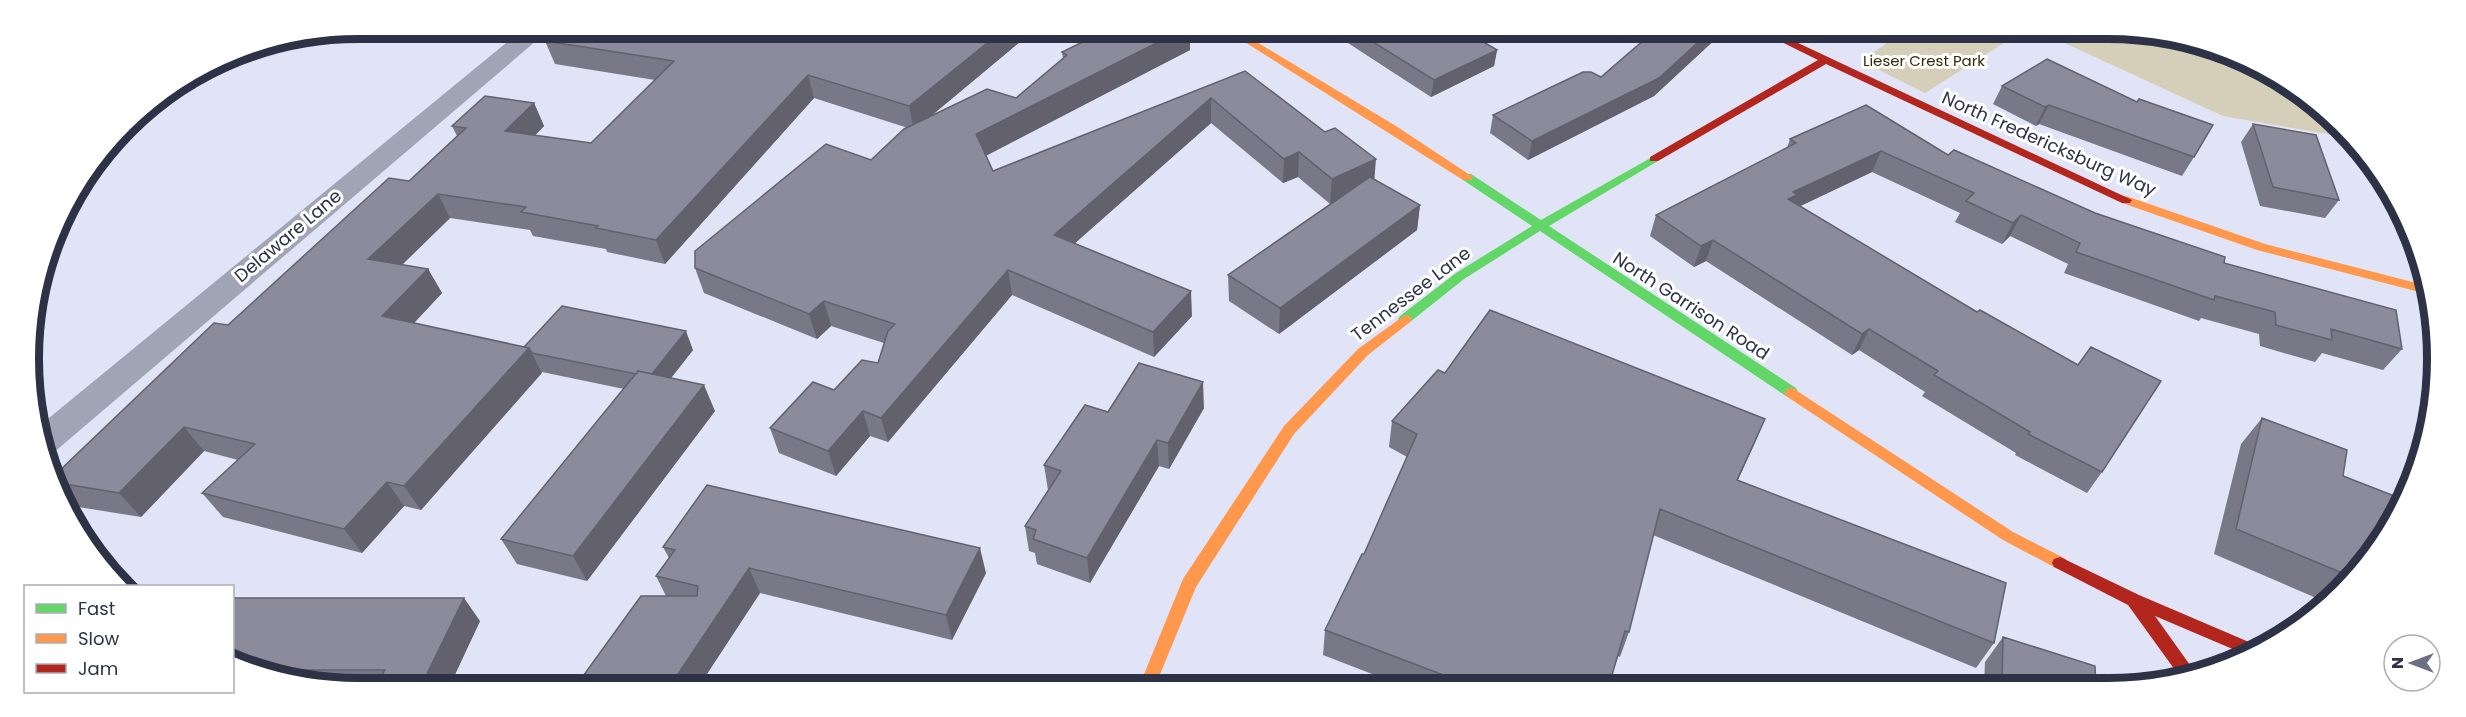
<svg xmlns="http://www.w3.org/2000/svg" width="2466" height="717" viewBox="0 0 2466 717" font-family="Poppins,sans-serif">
	<rect width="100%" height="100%" fill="#e0e4f6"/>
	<path fill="#d5cfba" d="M 1900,34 L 2018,34 L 1925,93 L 1861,61 Z
		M 2045,34 L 2172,35 L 2291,84 L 2326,119 L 2333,135 L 2223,116 Z"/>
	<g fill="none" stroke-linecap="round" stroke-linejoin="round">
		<path fill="#a1a4b5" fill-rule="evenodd" d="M 523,29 L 550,29 L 52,454 L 46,456 L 40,444 L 38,427 Z"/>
		<path fill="#63d668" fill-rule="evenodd" d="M 1654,156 L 1658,157 L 1658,161 L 1549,226 L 1796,388 L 1798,392 L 1796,396 L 1786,396 L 1540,231 L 1464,279 L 1410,322 L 1400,322 L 1398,319 L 1400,316 L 1456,273 L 1532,226 L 1463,180 L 1461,177 L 1463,174 L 1471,174 L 1541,220 Z"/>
		<path fill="#ff974d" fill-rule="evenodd" d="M 1229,32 L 1240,32 L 1396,126 L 1473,177 L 1471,180 L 1463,180 Z
			M 2126,196 L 2265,244 L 2428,286 L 2431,295 L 2257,250 L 2122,203 L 2120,200 L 2122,197 Z
			M 1405,315 L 1410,316 L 1412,319 L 1410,322 L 1368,355 L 1294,434 L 1196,587 L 1156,684 L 1140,684 L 1183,579 L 1284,426 L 1358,349 Z
			M 1791,387 L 2013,532 L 2066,559 L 2068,563 L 2066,567 L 2060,569 L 2054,567 L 2003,540 L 1786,396 L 1784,392 Z"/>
		<path fill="#b3261e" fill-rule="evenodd" d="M 1763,33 L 1777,33 L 2132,200 L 2130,203 L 2122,203 L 1826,64 L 1658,161 L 1650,161 L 1650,157 L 1818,60 Z
			M 2060,557 L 2139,595 L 2263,648 L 2249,656 L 2155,616 L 2195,672 L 2180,677 L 2128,605 L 2054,567 L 2052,563 L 2054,559 Z"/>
	</g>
	<path fill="#787886" d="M 559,29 L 1033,31 L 930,117 L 1016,98 L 1063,59 L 1062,52 L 1105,31 L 1190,31 L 1190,50 L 986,155 L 993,171 L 1245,71 L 1374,179 L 1420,205 L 1417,230 L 1279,334 L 1229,301 L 1228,275 L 1333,202 L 1330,204 L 1298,177 L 1283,183 L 1211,123 L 1075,243 L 1192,316 L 1154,357 L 1012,295 L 888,442 L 870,436 L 836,476 L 779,453 L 770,428 L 878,363 L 884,343 L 831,326 L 817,339 L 704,293 L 695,268 L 871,160 L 908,128 L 814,98 L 665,264 L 607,252 L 606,249 L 533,236 L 530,230 L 450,218 L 402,265 L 428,269 L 442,293 L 414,323 L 524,347 L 693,350 L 671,378 L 715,411 L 587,581 L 517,564 L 501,539 L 624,389 L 542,372 L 421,510 L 404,506 L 362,553 L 223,517 L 202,493 L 238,460 L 204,451 L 141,517 L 72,506 L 68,501 L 55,475 L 228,325 L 409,181 L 457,136 L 452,126 L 534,103 L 544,126 L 535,135 L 591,143 L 655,80 L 555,64 L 545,41 Z
		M 1331,32 L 1467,32 L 1497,50 L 1494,66 L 1431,97 Z
		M 1652,33 L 1722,33 L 1654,96 L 1528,160 L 1490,133 L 1493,115 L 1601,77 Z
		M 2002,86 L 2194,157 L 2182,176 L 2039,124 L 2036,126 L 1993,104 Z
		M 2253,124 L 2339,200 L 2325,218 L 2260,206 L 2241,142 Z
		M 1790,139 L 1948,155 L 2224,263 L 2402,349 L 2383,370 L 2322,353 L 2315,362 L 2260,346 L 2259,334 L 2201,318 L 2199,321 L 2064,273 L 2068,264 L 2010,236 L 2002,244 L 1955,222 L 1960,213 L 1872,172 L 1800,206 L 2102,472 L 2087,493 L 2015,455 L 2016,453 L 1922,396 L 1925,392 L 1859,350 L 1852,355 L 1706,261 L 1694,267 L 1650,236 L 1656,215 L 1787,148 Z
		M 1445,373 L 1765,419 L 1738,480 L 1994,643 L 1976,668 L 1653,535 L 1629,632 L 1620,657 L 1618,656 L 1609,685 L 1398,684 L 1323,655 L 1325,630 L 1364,554 L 1407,457 L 1389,447 L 1392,421 Z
		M 1204,408 L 1169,469 L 1159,466 L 1090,583 L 1037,564 L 1035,553 L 1029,551 L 1025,526 L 1048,490 L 1044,465 L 1108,412 Z
		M 2262,418 L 2393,523 L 2328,603 L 2214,554 L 2241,444 Z
		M 663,547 L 986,573 L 952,640 L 760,593 L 701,683 L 578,683 L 666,596 L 656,576 L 669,558 Z
		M 480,621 L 451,683 L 294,682 L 232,657 Z
		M 2003,637 L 2096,686 L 1984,685 L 1985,662 Z"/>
	<path fill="#62616d" d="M 1002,31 L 1033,31 L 914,130 L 909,106 Z
		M 1180,31 L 1190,31 L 1190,50 L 980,159 L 976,134 Z
		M 1708,33 L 1722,33 L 1654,96 L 1528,160 L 1532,141 Z
		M 1497,50 L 1494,66 L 1431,97 L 1434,80 Z
		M 213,66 L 214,67 L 134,119 L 141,111 Z
		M 808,75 L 814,98 L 665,264 L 656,240 Z
		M 1211,98 L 1211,123 L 1057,259 L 1054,235 Z
		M 534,103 L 544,126 L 516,155 L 505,131 Z
		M 2049,105 L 2039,124 L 2036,126 L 2045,107 Z
		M 1881,151 L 1872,172 L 1790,211 L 1788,199 L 1793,192 Z
		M 1299,152 L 1298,177 L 1283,183 L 1284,159 Z
		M 1376,159 L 1374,184 L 1330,204 L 1332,179 Z
		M 438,194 L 450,218 L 383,283 L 368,259 Z
		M 1420,205 L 1417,230 L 1279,334 L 1280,308 Z
		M 2021,215 L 2010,236 L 2002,244 L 2013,223 Z
		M 1713,240 L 1706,261 L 1694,267 L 1701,246 Z
		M 428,269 L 442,293 L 397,341 L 382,316 Z
		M 1008,270 L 1012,295 L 888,442 L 881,418 Z
		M 1191,291 L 1192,316 L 1154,357 L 1153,332 Z
		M 824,301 L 831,326 L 817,339 L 809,314 Z
		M 1869,329 L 1859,350 L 1852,355 L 1862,334 Z
		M 686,331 L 693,350 L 657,396 L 649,377 Z
		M 529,348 L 542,373 L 421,510 L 404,486 Z
		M 1203,382 L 1204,408 L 1169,469 L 1168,443 Z
		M 704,385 L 715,411 L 587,581 L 573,556 Z
		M 863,411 L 870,436 L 836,476 L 828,451 Z
		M 1765,419 L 1754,445 L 1726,505 L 1737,480 Z
		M 184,427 L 204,451 L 141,517 L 119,493 Z
		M 1157,440 L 1159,466 L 1090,583 L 1087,558 Z
		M 387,482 L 404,506 L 362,553 L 344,529 Z
		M 980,548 L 986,573 L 952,640 L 946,615 Z
		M 749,568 L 760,593 L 701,683 L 672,683 Z
		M 464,598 L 480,621 L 451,683 L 423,682 Z"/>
	<path fill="#8c8b9c" stroke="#62616d" stroke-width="1.5" d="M 559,29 L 1002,31 L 909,106 L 808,75 L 656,240 L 596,228 L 598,226 L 521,212 L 526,207 L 438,194 L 368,259 L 428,269 L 382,316 L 529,348 L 404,486 L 387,482 L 344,529 L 202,493 L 255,444 L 184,427 L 119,493 L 59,483 L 55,475 L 214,323 L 228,325 L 389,178 L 409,181 L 466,128 L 452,126 L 485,96 L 534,103 L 505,131 L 591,143 L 674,61 L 545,41 Z
		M 1105,31 L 1180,31 L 976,134 L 993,171 L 1245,71 L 1325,132 L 1335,128 L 1376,159 L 1332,179 L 1299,152 L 1284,159 L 1211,98 L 1054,235 L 1191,291 L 1153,332 L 1008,270 L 881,418 L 863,411 L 828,451 L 770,428 L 813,382 L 834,390 L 862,360 L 878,363 L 888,331 L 895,324 L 824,301 L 809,314 L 695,268 L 695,251 L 826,144 L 871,160 L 904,129 L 987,89 L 1016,98 L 1067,55 L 1062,52 Z
		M 1357,32 L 1467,32 L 1497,50 L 1434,80 Z
		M 1652,33 L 1708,33 L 1659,78 L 1532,141 L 1493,115 L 1583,72 L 1591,72 L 1601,77 Z
		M 2047,59 L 2137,102 L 2139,99 L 2213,125 L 2194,157 L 2049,105 L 2045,107 L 2002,86 Z
		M 1866,105 L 1948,155 L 1954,150 L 2095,213 L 2225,257 L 2224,263 L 2396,310 L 2402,349 L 2331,329 L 2332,340 L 2276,325 L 2275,312 L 2215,296 L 2214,300 L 2076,252 L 2080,243 L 2021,215 L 2013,223 L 1966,201 L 1974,193 L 1881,151 L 1793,192 L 1797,195 L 1788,199 L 1977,312 L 1980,310 L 2078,365 L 2091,347 L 2161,381 L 2102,472 L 2028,434 L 2030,432 L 1934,375 L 1938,371 L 1869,329 L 1862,334 L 1713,240 L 1701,246 L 1656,215 L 1796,143 L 1790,139 Z
		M 2253,124 L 2316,135 L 2339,200 L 2273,187 Z
		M 1370,177 L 1420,205 L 1280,308 L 1228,275 Z
		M 562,306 L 686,331 L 652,374 L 638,371 L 636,374 L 532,353 L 529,348 L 524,347 Z
		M 1490,310 L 1765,419 L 1737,480 L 2006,583 L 1994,643 L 1660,509 L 1629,632 L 1625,631 L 1609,685 L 1467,684 L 1325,630 L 1362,554 L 1364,554 L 1417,434 L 1392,421 L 1438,370 L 1445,373 Z
		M 1139,363 L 1203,382 L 1168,443 L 1157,440 L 1087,558 L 1033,539 L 1036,530 L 1025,526 L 1061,471 L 1044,465 L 1085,405 L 1108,412 Z
		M 638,371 L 704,385 L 573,556 L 501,539 Z
		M 2262,418 L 2347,450 L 2343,476 L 2402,499 L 2393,523 L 2350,576 L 2236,529 Z
		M 707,485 L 980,548 L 946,615 L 749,568 L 672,683 L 578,683 L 641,596 L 697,596 L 698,586 L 656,576 L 675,550 L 663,547 Z
		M 232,598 L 464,598 L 423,682 L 378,682 L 385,670 L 264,670 L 232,657 Z
		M 2003,637 L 2095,666 L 2096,686 L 2002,685 Z
		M 938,676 L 997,684 L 935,683 Z
		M 1254,682 L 1272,684 L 1254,684 Z"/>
	<g text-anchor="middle" stroke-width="6" stroke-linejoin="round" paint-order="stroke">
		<g font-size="15" fill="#332b06" stroke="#fff">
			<text x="1924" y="66">Lieser Crest Park</text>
		</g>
		<g font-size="18" fill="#2e3247" stroke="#fff">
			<text transform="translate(2049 144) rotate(24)" y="6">North Fredericksburg Way</text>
			<text transform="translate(288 236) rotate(-40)" y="6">Delaware Lane</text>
			<text transform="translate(1411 294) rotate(-37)" y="6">Tennessee Lane</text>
			<text transform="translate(1691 306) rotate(33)" y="6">North Garrison Road</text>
		</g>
	</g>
	<path d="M0 0H2466V717H0ZM358 39H2108A319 319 0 0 1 2427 358V359A319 319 0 0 1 2108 678H358A319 319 0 0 1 39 359V358A319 319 0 0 1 358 39Z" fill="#fff" fill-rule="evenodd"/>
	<path fill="none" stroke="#2e3247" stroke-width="8" d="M358 39H2108A319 319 0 0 1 2427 358V359A319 319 0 0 1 2108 678H358A319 319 0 0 1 39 359V358A319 319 0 0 1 358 39Z"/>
	<rect x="24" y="585" width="210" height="108" fill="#ffffff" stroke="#abadb5" stroke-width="1.5"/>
	<rect x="36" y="604" width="30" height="9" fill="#63d668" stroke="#abadb5" stroke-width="1.5"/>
	<text x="78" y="615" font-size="18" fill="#2e3247">Fast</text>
	<rect x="36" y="634" width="30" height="9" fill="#ff974d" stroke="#abadb5" stroke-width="1.5"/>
	<text x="78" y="645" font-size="18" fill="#2e3247">Slow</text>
	<rect x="36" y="664" width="30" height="9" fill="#b3261e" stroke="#abadb5" stroke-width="1.5"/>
	<text x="78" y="675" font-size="18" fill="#2e3247">Jam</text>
	<g transform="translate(2412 663) rotate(270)"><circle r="28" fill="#ffffff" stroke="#abadb5" stroke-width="1.5"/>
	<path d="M0-4.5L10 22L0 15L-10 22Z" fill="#6c7084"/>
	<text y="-9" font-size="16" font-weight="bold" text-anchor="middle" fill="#2e3247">N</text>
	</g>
</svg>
